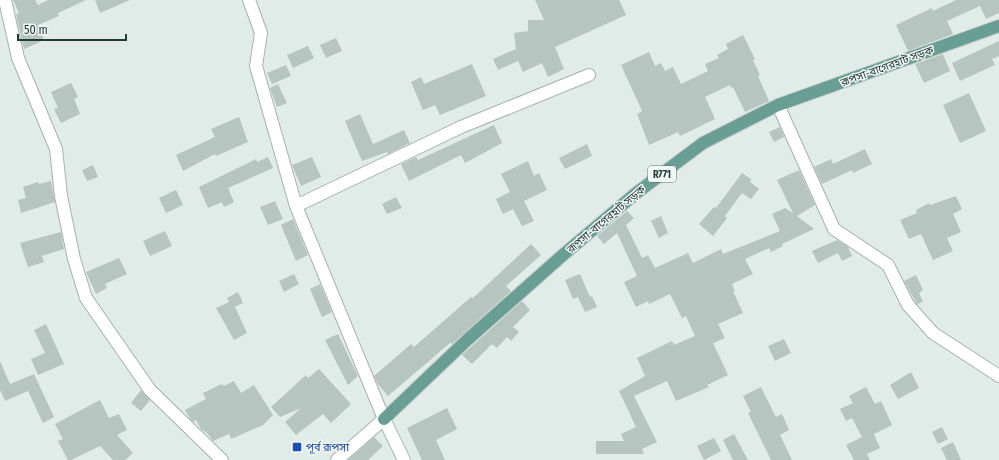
<svg xmlns="http://www.w3.org/2000/svg" width="999" height="460" viewBox="0 0 999 460" font-family="'Fira Sans Condensed','Noto Sans Bengali',sans-serif">
	<rect width="100%" height="100%" fill="#e1ebe7"/>
	<path fill="#b6c5c0" d="M 13,0 L 35,0 L 38,5 L 48,0 L 86,0 L 58,13 L 59,16 L 38,25 L 44,40 L 24,49 L 16,14 L 19,13 Z
		M 95,0 L 130,0 L 100,13 Z
		M 535,0 L 619,0 L 626,15 L 555,47 L 564,69 L 548,77 L 542,63 L 523,72 L 518,61 L 498,70 L 493,59 L 516,49 L 514,33 L 528,31 L 528,20 L 544,20 Z
		M 956,0 L 999,0 L 999,13 L 986,19 L 980,6 L 947,21 L 953,34 L 908,51 L 896,25 L 932,8 L 933,11 Z
		M 743,35 L 755,59 L 753,60 L 760,75 L 758,76 L 769,101 L 745,112 L 733,87 L 731,88 L 730,85 L 705,97 L 715,119 L 680,136 L 678,132 L 649,145 L 637,114 L 642,111 L 621,65 L 649,52 L 655,66 L 661,63 L 665,71 L 673,67 L 681,84 L 708,71 L 705,64 L 719,58 L 717,55 L 728,49 L 726,44 Z
		M 336,38 L 342,51 L 326,58 L 320,45 Z
		M 999,41 L 999,56 L 992,59 L 995,65 L 960,81 L 952,63 Z
		M 308,46 L 314,58 L 293,68 L 287,55 Z
		M 943,54 L 950,71 L 924,83 L 915,64 Z
		M 472,64 L 486,96 L 440,115 L 435,105 L 423,110 L 411,82 L 421,77 L 424,84 Z
		M 286,65 L 291,76 L 272,84 L 267,73 Z
		M 71,83 L 78,97 L 74,99 L 80,114 L 61,123 L 54,109 L 58,108 L 51,92 Z
		M 278,84 L 287,103 L 277,107 L 270,88 Z
		M 969,93 L 986,131 L 960,143 L 943,105 Z
		M 360,114 L 373,144 L 404,130 L 410,143 L 388,154 L 387,152 L 362,161 L 345,121 Z
		M 239,117 L 248,142 L 216,156 L 215,154 L 183,171 L 176,155 L 215,137 L 211,129 Z
		M 494,125 L 502,143 L 465,163 L 461,155 L 409,181 L 401,164 L 416,157 L 418,160 Z
		M 780,127 L 784,137 L 774,142 L 769,132 Z
		M 587,144 L 592,156 L 565,169 L 559,158 Z
		M 865,149 L 872,164 L 853,173 L 852,170 L 822,184 L 814,167 L 831,159 L 833,164 Z
		M 268,157 L 273,168 L 228,188 L 234,202 L 224,207 L 222,202 L 208,208 L 199,187 L 256,159 L 257,162 Z
		M 312,157 L 321,177 L 301,186 L 292,165 Z
		M 528,161 L 534,176 L 539,173 L 547,190 L 524,201 L 534,221 L 522,226 L 513,209 L 503,214 L 496,199 L 510,192 L 501,174 Z
		M 93,165 L 98,177 L 87,181 L 82,170 Z
		M 799,170 L 815,205 L 797,216 L 814,229 L 782,244 L 783,246 L 771,252 L 769,248 L 745,259 L 753,274 L 732,284 L 735,291 L 733,291 L 743,313 L 718,324 L 725,338 L 713,343 L 728,375 L 707,385 L 709,387 L 676,401 L 667,381 L 634,396 L 657,442 L 642,449 L 644,454 L 596,454 L 596,441 L 624,441 L 621,434 L 636,427 L 619,391 L 645,376 L 637,358 L 672,341 L 674,345 L 695,336 L 686,316 L 682,318 L 670,294 L 649,304 L 648,301 L 636,307 L 624,282 L 637,276 L 617,233 L 604,244 L 597,236 L 627,211 L 634,218 L 626,225 L 642,258 L 648,255 L 655,268 L 688,253 L 693,263 L 721,249 L 723,254 L 780,231 L 772,214 L 785,208 L 793,213 L 777,180 Z
		M 742,173 L 751,179 L 750,182 L 759,189 L 751,199 L 742,193 L 725,216 L 727,218 L 713,236 L 699,224 L 714,207 L 716,208 Z
		M 51,181 L 55,202 L 21,213 L 18,200 L 26,198 L 23,187 L 38,182 L 39,184 Z
		M 176,190 L 183,205 L 166,213 L 159,198 Z
		M 956,196 L 962,209 L 953,214 L 961,232 L 947,238 L 953,251 L 933,260 L 921,234 L 909,239 L 900,220 L 917,213 L 916,210 L 929,203 L 930,205 Z
		M 396,197 L 402,208 L 387,214 L 382,204 Z
		M 275,201 L 283,219 L 268,225 L 260,207 Z
		M 661,216 L 668,233 L 659,238 L 651,221 Z
		M 293,219 L 308,255 L 296,261 L 281,225 Z
		M 165,231 L 172,246 L 150,256 L 143,241 Z
		M 61,232 L 64,249 L 42,256 L 44,262 L 28,267 L 20,243 Z
		M 837,240 L 848,247 L 852,256 L 842,261 L 838,253 L 818,263 L 812,251 Z
		M 531,244 L 541,255 L 506,286 L 511,291 L 452,344 L 450,343 L 388,396 L 378,384 L 374,376 L 411,344 L 414,347 L 471,297 L 473,298 Z
		M 119,258 L 127,274 L 105,284 L 107,288 L 96,294 L 86,272 Z
		M 294,274 L 299,284 L 284,292 L 279,281 Z
		M 580,274 L 590,297 L 592,296 L 597,307 L 585,312 L 578,297 L 573,299 L 565,280 Z
		M 916,275 L 923,290 L 919,293 L 923,302 L 917,304 L 904,281 Z
		M 320,284 L 332,312 L 322,317 L 310,289 Z
		M 238,292 L 243,303 L 235,307 L 247,333 L 234,340 L 216,308 L 229,302 L 227,298 Z
		M 522,301 L 530,310 L 513,327 L 519,332 L 511,341 L 507,337 L 497,348 L 492,344 L 472,364 L 462,355 Z
		M 46,324 L 64,364 L 38,375 L 31,359 L 45,353 L 34,330 Z
		M 338,334 L 358,376 L 348,385 L 325,340 Z
		M 784,339 L 791,353 L 775,361 L 768,346 Z
		M 0,361 L 10,384 L 34,374 L 54,417 L 43,423 L 28,391 L 5,401 L 0,390 Z
		M 319,369 L 351,404 L 331,423 L 323,414 L 296,435 L 285,422 L 301,408 L 280,417 L 271,407 L 306,375 L 308,378 Z
		M 911,372 L 919,388 L 898,399 L 890,385 Z
		M 234,381 L 241,393 L 254,385 L 273,415 L 263,425 L 231,439 L 229,434 L 213,441 L 208,434 L 201,429 L 196,420 L 193,422 L 189,417 L 185,410 L 206,399 L 203,393 L 222,384 L 224,386 Z
		M 761,387 L 776,417 L 782,414 L 789,430 L 780,435 L 792,460 L 771,460 L 748,413 L 751,412 L 743,396 Z
		M 866,387 L 875,404 L 881,401 L 892,425 L 874,434 L 880,448 L 867,454 L 870,460 L 854,460 L 846,445 L 862,437 L 852,418 L 846,421 L 840,409 L 853,403 L 849,396 Z
		M 141,390 L 150,400 L 141,411 L 131,403 Z
		M 100,400 L 109,418 L 119,414 L 127,430 L 117,435 L 133,453 L 125,460 L 113,460 L 100,446 L 71,460 L 68,460 L 58,441 L 63,439 L 55,424 Z
		M 447,408 L 457,429 L 436,440 L 445,460 L 422,460 L 407,428 Z
		M 942,427 L 948,439 L 938,444 L 932,432 Z
		M 734,434 L 748,460 L 733,460 L 723,440 Z
		M 374,437 L 383,446 L 368,460 L 348,460 Z
		M 714,438 L 721,451 L 704,460 L 697,446 Z
		M 953,442 L 961,460 L 947,460 L 941,448 Z"/>
	<g fill="none" stroke-linecap="round" stroke-linejoin="round">
		<g stroke="#a4b2ae" stroke-width="14">
			<path id="street" d="M 5,0 L 18,58 L 56,149 L 61,196 L 74,259 L 86,298 L 150,390 L 222,460
				M 249,0 L 261,33 L 256,66 L 296,206 L 384,419 L 337,460
				M 778,105 L 834,229 L 888,265 L 908,305 L 933,333 L 999,376
				M 296,206 L 461,127 L 589,75"/>
		</g>
		<g stroke="#a0b6af" stroke-width="14">
			<path id="secondary" d="M 384,419 L 404,460"/>
		</g>
		<g stroke="#c1c8c6" stroke-width="14">
			<path id="primary" d="M 384,419 L 467,340 L 564,254 L 635,194 L 703,143 L 778,105 L 999,26"/>
		</g>
		<use href="#street" stroke="#fff" stroke-width="12"/>
		<use href="#secondary" stroke="#fff" stroke-width="12"/>
		<use href="#primary" stroke="#689e93" stroke-width="12"/>
	</g>
	<rect fill="#1a4fb4" stroke="#f1f7f5" stroke-width="1.5" x="292" y="442" width="10" height="10" rx="2"/>
	<g text-anchor="middle" stroke-width="3" stroke-linejoin="round" paint-order="stroke">
		<rect fill="#f1f7f5" stroke="#60736f" stroke-width="1" x="648" y="166" width="28" height="16" rx="3"/>
		<g font-size="10" font-weight="bold" fill="#223a35">
			<text x="662" y="178">R771</text>
		</g>
		<g font-size="11" fill="#223a35" stroke="#f1f7f5">
			<text transform="translate(887 66) rotate(-20)" y="4">রূপসা-বাগেরহাট সড়ক</text>
			<text transform="translate(606 219) rotate(-40)" y="4">রূপসা-বাগেরহাট সড়ক</text>
		</g>
		<g font-size="11" fill="#164399" stroke="#f1f7f5" text-anchor="start">
			<text x="306" y="451">পূর্ব রূপসা</text>
		</g>
	</g>
	<path d="M18 34v6h108v-6" fill="none" stroke="#223a35" stroke-width="2"/>
	<text x="24" y="34" font-size="12" fill="#223a35" stroke="#f1f7f5" stroke-width="3" paint-order="stroke">50 m</text>
</svg>
